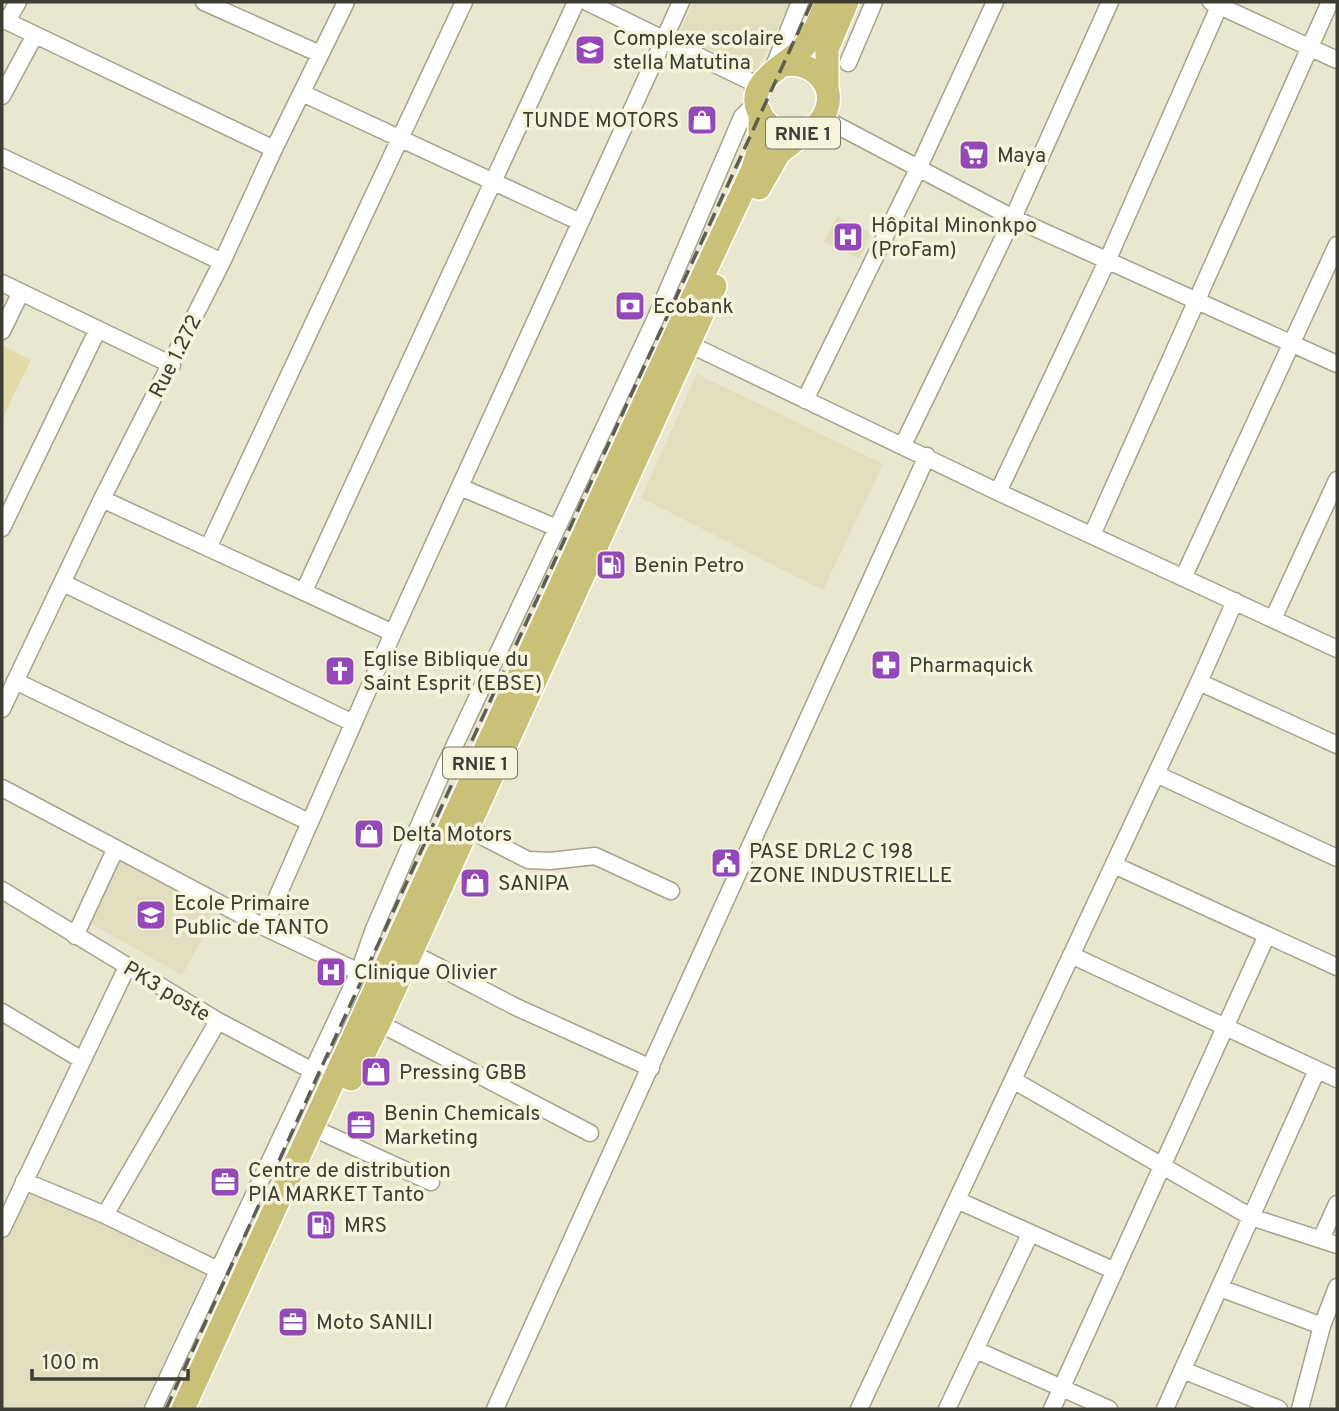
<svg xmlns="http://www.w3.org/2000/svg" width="1339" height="1411" viewBox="0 0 1339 1411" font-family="Overpass,sans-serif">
	<rect width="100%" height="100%" fill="#e9e7cf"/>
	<path fill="#e0debe" d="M 694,2 L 790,2 L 756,72 L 678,35 Z
		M 837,216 L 871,233 L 859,259 L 824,242 Z
		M 697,374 L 883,464 L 823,590 L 641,498 Z
		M 119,856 L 218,911 L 182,975 L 85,920 Z
		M 29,1188 L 207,1269 L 142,1409 L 2,1409 L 2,1247 Z"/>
	<path fill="#e0dba8" d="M 2,345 L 31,360 L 2,419 Z"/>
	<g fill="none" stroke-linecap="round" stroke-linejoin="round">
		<g stroke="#a5a38c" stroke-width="19">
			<path id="minor" d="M 204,2 L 320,54
				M 587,2 L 760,86
				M 1211,2 L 1337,60
				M 2,19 L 274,149
				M 7,21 L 18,2
				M 848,63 L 874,2
				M 772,71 L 800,2
				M 302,93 L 580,222
				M 2,96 L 35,35
				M 823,118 L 1013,218 L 1337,364
				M 2,157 L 222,262
				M 2,283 L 172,365
				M 2,331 L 21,292
				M 689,344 L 998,492 L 1337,649
				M 805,400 L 918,169 L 995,2
				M 903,445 L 1013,218 L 1110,2
				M 460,487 L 557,528
				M 998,492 L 1108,259 L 1221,2
				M 102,499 L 393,633
				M 2,528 L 98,329
				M 1092,535 L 1330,2
				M 208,548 L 464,2
				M 1183,578 L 1337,245
				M 63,583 L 353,723
				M 304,591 L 576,2
				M 1273,619 L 1337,480
				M 15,681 L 309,822
				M 1199,682 L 1337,745
				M 2,709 L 102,499 L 222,262 L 274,149 L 346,2
				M 1156,774 L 1337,858
				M 2,788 L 264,927 L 359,972
				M 468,829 L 528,860 L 550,861 L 595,856 L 671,891
				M 1114,865 L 1337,967
				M 2,890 L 218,1021 L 311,1070 L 323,1064 L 339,1071
				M 264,927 L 393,633 L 681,2
				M 75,936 L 115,850
				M 410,952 L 516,1007 L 651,1068
				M 1071,955 L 1337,1079
				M 2,1012 L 82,1060
				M 379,1023 L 590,1133
				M 1013,1080 L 1251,1217 L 1337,1245
				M 324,1133 L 431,1182
				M 24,1181 L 105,1215 L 218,1270
				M 957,1200 L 1115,1271
				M 105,1215 L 218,1021
				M 2,1229 L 127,967
				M 1321,1239 L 1337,1204
				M 1220,1288 L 1322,1326
				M 976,1350 L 1109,1409
				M 1183,1370 L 1279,1409
				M 153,1409 L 359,972 L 374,929 L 444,768 L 654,322 L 742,117 L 758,101
				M 495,1409 L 927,456
				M 859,1409 L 1199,682 L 1235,601
				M 947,1409 L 1030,1234
				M 1052,1409 L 1267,935
				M 1165,1409 L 1317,1070
				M 1300,1409 L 1322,1326 L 1337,1287"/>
		</g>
		<g stroke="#fff" stroke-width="26">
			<path id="highway" d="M 783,65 C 809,60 835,81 827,108 C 819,135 785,143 767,123 C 734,87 783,68 802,49 C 814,36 820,17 827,2
				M 827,88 L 827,49 L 847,2
				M 759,188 L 779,153 L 806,132
				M 351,1079 L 379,1023 L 715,286
				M 183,1409 L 677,331 L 753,169 L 760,145 L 760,112"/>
		</g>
		<use href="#minor" stroke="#fff" stroke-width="16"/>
		<use href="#highway" stroke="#c9c177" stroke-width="23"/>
		<path stroke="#5e5d51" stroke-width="3.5" stroke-dasharray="14 7" stroke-linecap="butt" d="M 166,1409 L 323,1064 L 812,2"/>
	</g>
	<defs>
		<g id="school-square" transform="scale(1.575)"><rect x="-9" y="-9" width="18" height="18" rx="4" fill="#9548b9" stroke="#f6f4dc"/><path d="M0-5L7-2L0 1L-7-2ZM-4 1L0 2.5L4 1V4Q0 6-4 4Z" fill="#fff"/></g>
		<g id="shop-square" transform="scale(1.575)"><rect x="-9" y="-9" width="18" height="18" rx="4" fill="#9548b9" stroke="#f6f4dc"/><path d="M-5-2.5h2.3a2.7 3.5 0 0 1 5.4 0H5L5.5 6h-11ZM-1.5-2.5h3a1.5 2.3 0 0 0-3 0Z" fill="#fff"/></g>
		<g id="supermarket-square" transform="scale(1.575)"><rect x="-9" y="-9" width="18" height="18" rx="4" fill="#9548b9" stroke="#f6f4dc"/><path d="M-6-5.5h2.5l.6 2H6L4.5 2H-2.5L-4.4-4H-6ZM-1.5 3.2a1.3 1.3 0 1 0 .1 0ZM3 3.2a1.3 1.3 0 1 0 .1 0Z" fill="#fff"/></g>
		<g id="hospital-square" transform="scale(1.575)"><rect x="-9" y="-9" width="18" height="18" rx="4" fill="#9548b9" stroke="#f6f4dc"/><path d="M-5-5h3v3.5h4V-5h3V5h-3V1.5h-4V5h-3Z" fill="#fff"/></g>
		<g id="bank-square" transform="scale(1.575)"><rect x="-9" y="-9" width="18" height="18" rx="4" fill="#9548b9" stroke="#f6f4dc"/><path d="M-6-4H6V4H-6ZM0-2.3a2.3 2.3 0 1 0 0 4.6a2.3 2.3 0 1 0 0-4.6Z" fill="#fff"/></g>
		<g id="fuel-square" transform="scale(1.575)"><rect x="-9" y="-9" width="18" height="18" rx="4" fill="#9548b9" stroke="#f6f4dc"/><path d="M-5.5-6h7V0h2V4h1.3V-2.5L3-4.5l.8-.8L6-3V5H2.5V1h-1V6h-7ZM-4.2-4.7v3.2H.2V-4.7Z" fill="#fff"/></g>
		<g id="pharmacy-square" transform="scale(1.575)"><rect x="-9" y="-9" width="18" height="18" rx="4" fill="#9548b9" stroke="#f6f4dc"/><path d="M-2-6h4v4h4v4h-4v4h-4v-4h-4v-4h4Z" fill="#fff"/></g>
		<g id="church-square" transform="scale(1.575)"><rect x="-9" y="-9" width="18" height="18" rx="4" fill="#9548b9" stroke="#f6f4dc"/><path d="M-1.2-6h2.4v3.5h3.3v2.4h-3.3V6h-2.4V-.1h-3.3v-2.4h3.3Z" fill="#fff"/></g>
		<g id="civic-square" transform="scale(1.575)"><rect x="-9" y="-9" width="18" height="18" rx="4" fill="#9548b9" stroke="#f6f4dc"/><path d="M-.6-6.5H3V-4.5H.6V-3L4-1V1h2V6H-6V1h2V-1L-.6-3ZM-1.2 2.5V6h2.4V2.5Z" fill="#fff"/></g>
		<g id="office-square" transform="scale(1.575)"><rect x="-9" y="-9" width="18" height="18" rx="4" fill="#9548b9" stroke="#f6f4dc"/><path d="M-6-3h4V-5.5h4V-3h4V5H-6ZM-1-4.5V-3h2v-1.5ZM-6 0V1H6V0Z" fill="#fff"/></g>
	</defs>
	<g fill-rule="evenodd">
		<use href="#school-square" x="590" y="50"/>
		<use href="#shop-square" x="702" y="120"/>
		<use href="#supermarket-square" x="974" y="155"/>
		<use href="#hospital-square" x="848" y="237"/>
		<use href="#bank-square" x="630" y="306"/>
		<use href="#fuel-square" x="611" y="565"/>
		<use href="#pharmacy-square" x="886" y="665"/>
		<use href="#church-square" x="340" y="671"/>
		<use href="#shop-square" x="369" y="834"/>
		<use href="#civic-square" x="726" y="863"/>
		<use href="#shop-square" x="475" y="883"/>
		<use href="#school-square" x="151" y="915"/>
		<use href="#hospital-square" x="331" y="972"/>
		<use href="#shop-square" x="376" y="1072"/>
		<use href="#office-square" x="361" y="1125"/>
		<use href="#office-square" x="225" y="1182"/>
		<use href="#fuel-square" x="321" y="1225"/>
		<use href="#office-square" x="293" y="1322"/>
	</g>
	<g text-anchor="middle" stroke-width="7" stroke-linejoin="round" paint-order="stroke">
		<g fill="#f6f4dc" stroke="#757466" stroke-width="2">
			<rect x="766" y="117.5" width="74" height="31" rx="5"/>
			<rect x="443" y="747.5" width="74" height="31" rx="5"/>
		</g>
		<g font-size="19" font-weight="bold" fill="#3e3d34">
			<text x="803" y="140">RNIE 1</text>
			<text x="480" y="770">RNIE 1</text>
		</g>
		<g font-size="21" fill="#3e3d34" stroke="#f6f4dc" text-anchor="start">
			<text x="613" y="45">Complexe scolaire<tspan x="613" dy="24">stella Matutina</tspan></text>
			<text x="679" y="127" text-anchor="end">TUNDE MOTORS</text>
			<text x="997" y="162">Maya</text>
			<text x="871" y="232">Hôpital Minonkpo<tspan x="871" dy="24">(ProFam)</tspan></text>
			<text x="653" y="313">Ecobank</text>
			<text x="634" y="572">Benin Petro</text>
			<text x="363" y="666">Eglise Biblique du<tspan x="363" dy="24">Saint Esprit (EBSE)</tspan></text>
			<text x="909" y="672">Pharmaquick</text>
			<text x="392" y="841">Delta Motors</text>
			<text x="749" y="858">PASE DRL2 C 198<tspan x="749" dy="24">ZONE INDUSTRIELLE</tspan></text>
			<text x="498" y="890">SANIPA</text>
			<text x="174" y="910">Ecole Primaire<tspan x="174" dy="24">Public de TANTO</tspan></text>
			<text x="354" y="979">Clinique Olivier</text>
			<text x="399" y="1079">Pressing GBB</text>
			<text x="384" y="1120">Benin Chemicals<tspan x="384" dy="24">Marketing</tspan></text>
			<text x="248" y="1177">Centre de distribution<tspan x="248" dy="24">PIA MARKET Tanto</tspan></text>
			<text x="344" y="1232">MRS</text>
			<text x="316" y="1329">Moto SANILI</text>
		</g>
		<g font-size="21" fill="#3e3d34" stroke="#f6f4dc">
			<text transform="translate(175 356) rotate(-63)" y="7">Rue 1.272</text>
			<text transform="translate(167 991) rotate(31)" y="7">PK3 poste</text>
		</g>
	</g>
	<rect width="1339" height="1411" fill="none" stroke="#3e3d34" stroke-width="7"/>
	<path d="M32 1369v10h156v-10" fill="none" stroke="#3e3d34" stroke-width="3.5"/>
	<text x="42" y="1369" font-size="21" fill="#3e3d34" stroke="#f6f4dc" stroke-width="5" paint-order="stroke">100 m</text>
</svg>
